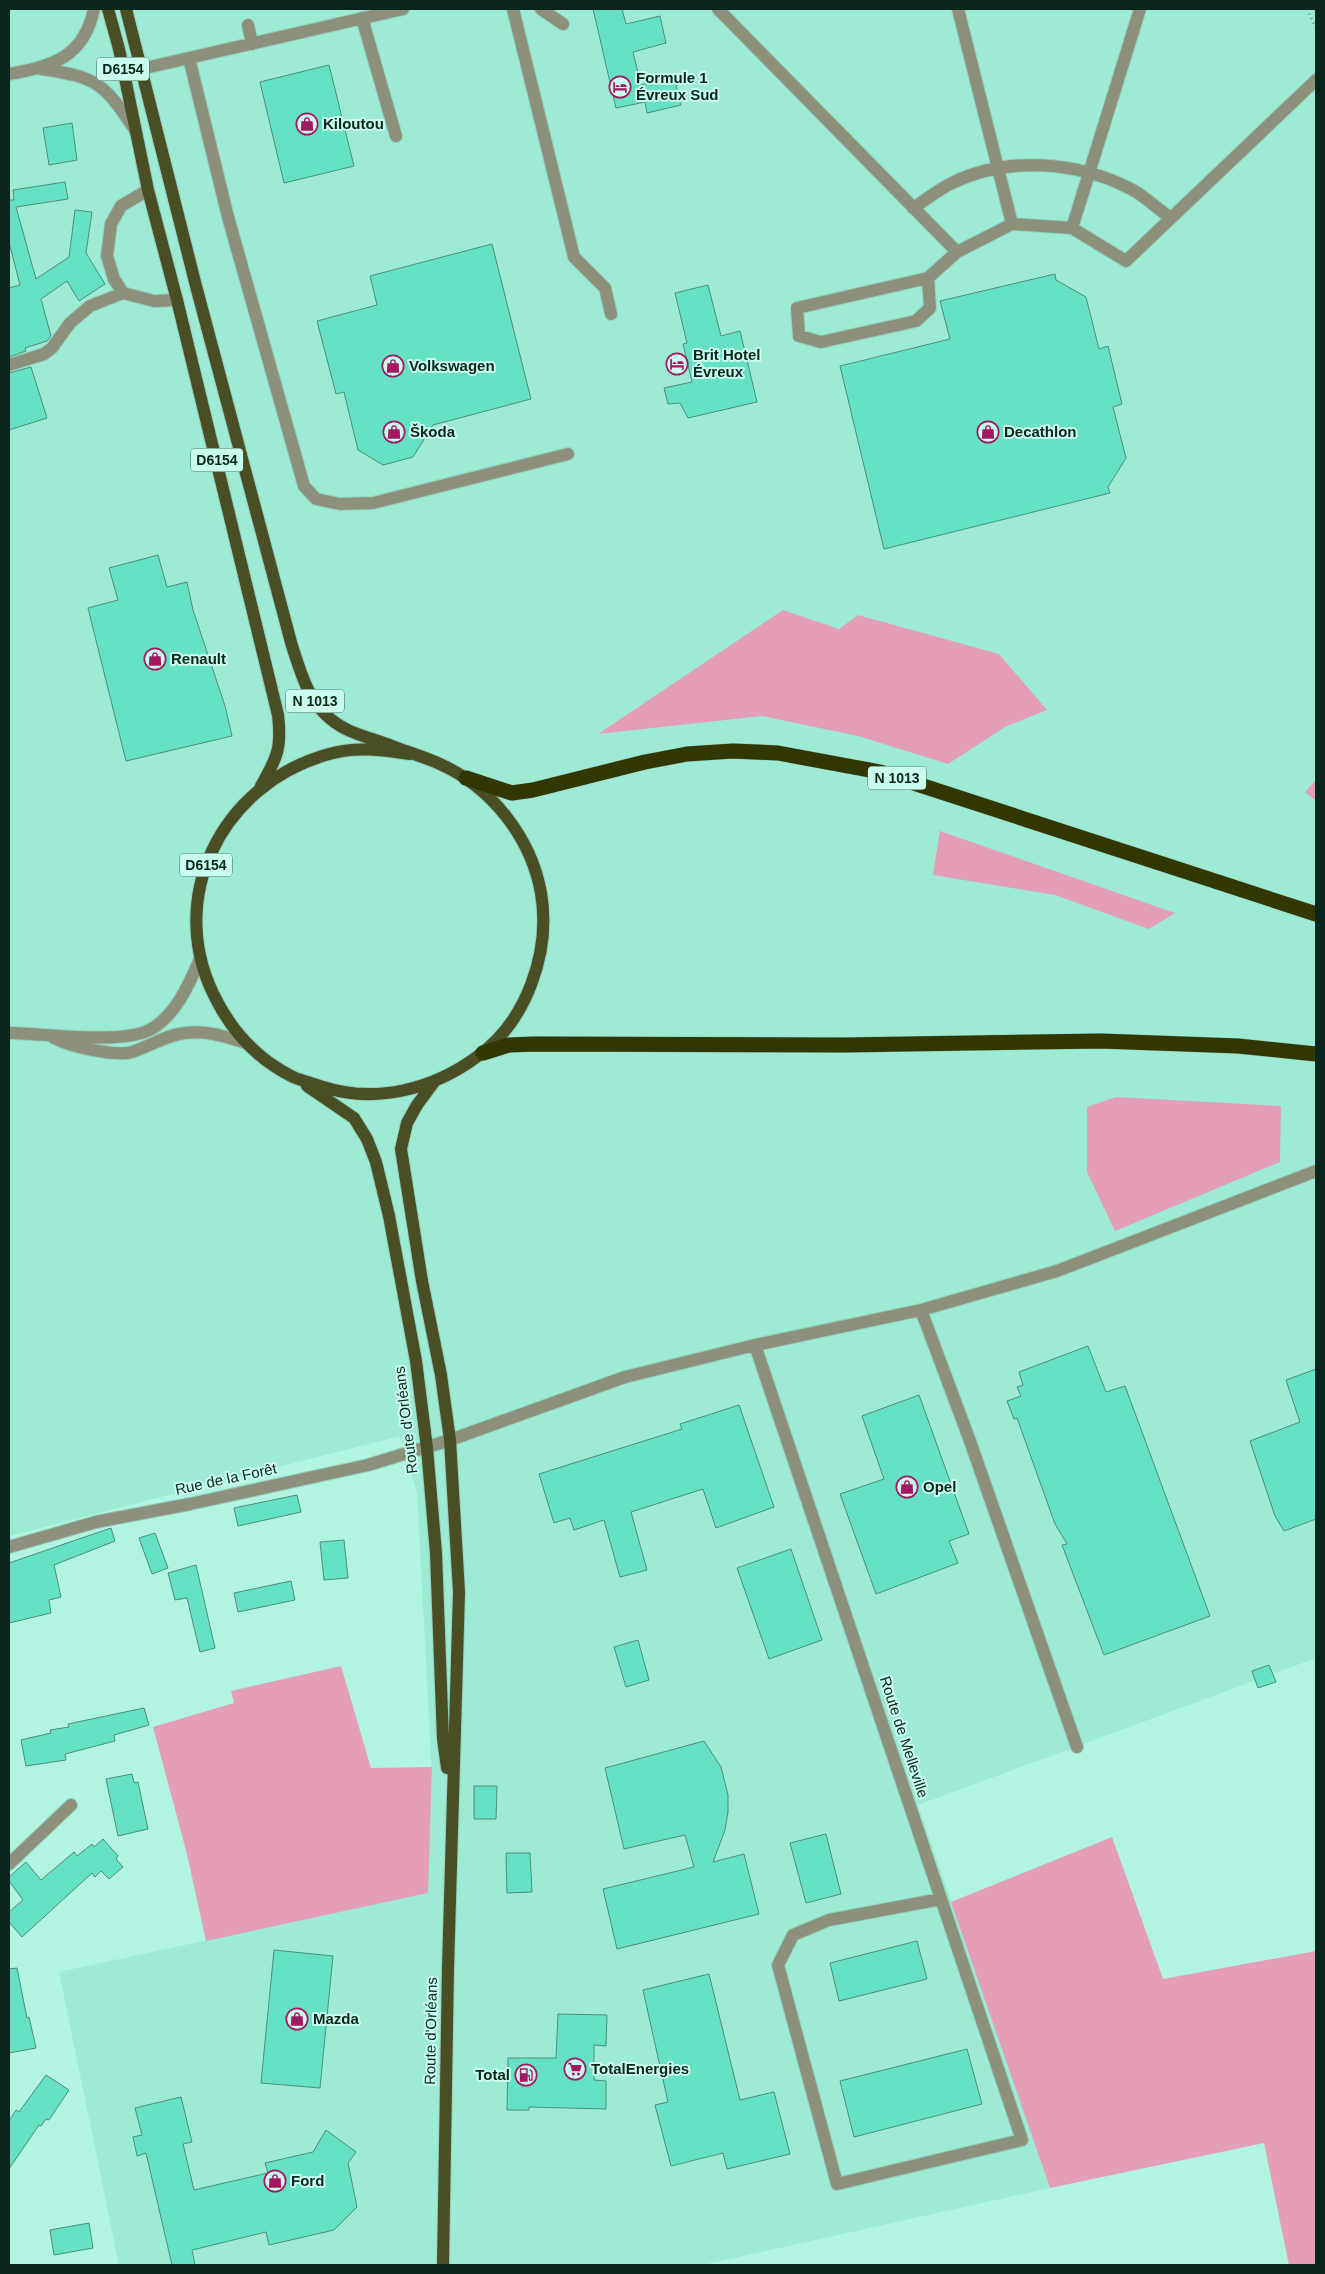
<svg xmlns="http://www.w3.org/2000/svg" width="1325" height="2274" viewBox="0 0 1325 2274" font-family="Helvetica,sans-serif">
	<rect width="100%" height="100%" fill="#b1f4e1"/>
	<path fill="#9debd5" d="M 9,9 L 1316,9 L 1316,1658 L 918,1805 L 1050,2188 L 702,2265 L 119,2265 L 59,1972 L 427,1893 L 432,1775 L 417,1493 L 400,1436 L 9,1536 Z"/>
	<path fill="#e59eb8" d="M 783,610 L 839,629 L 858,615 L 999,654 L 1047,710 L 1005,727 L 948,764 L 858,736 L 762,716 L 598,734 Z
		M 1316,780 L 1316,801 L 1305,792 Z
		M 940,830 L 940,831 L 1175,913 L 1149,929 L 1055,895 L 933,875 Z
		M 1116,1097 L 1281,1106 L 1280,1162 L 1115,1231 L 1087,1172 L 1087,1107 Z
		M 341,1666 L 371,1768 L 432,1767 L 428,1893 L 206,1941 L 187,1854 L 153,1727 L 234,1703 L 231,1691 Z
		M 1112,1837 L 1163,1979 L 1316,1951 L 1316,2265 L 1289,2265 L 1264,2143 L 1050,2188 L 951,1902 Z"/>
	<path fill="#65e1c4" stroke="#4d8e7d" d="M 593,9 L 622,9 L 626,24 L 660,16 L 666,43 L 633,52 L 641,85 L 674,77 L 681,105 L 647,113 L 645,102 L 616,108 Z
		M 329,65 L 354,166 L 284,183 L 260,82 Z
		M 72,123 L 77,160 L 49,165 L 43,128 Z
		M 65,182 L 68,199 L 16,207 L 36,279 L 69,257 L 75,210 L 92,212 L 86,253 L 105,284 L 79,301 L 67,281 L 41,299 L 51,336 L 47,341 L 25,348 L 26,351 L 9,357 L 9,288 L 20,285 L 9,242 L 9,200 L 14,200 L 13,190 Z
		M 492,244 L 531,399 L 433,425 L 413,457 L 383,465 L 358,450 L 344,392 L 336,394 L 317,321 L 377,305 L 370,276 Z
		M 1055,274 L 1056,280 L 1086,297 L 1099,349 L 1108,346 L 1122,404 L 1113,407 L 1126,458 L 1108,487 L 1110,493 L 884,549 L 840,366 L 950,339 L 940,301 Z
		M 708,285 L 721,336 L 740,331 L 757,402 L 688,418 L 680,403 L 668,404 L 664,388 L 692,382 L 683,344 L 687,343 L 675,293 Z
		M 31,367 L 47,418 L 9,430 L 9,373 Z
		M 158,555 L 167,587 L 187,582 L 193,610 L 225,706 L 232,736 L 126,761 L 88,608 L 118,600 L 109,568 Z
		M 1088,1346 L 1106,1392 L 1125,1386 L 1210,1616 L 1104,1655 L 1062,1545 L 1067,1544 L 1055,1524 L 1017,1418 L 1014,1419 L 1007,1401 L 1021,1396 L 1017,1387 L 1023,1385 L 1019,1372 Z
		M 1316,1369 L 1316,1519 L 1284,1531 L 1275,1516 L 1250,1441 L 1300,1422 L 1286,1380 Z
		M 919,1395 L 969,1534 L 949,1541 L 958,1563 L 876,1594 L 840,1494 L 884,1479 L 862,1416 Z
		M 739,1405 L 774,1507 L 716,1528 L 703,1489 L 631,1512 L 647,1570 L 620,1577 L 604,1520 L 574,1530 L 570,1518 L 554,1523 L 539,1474 L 682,1429 L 680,1424 Z
		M 297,1495 L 301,1512 L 238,1526 L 234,1508 Z
		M 111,1528 L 115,1541 L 54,1565 L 61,1597 L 49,1600 L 51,1613 L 9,1623 L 9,1563 Z
		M 155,1533 L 168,1568 L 152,1574 L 139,1538 Z
		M 344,1540 L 348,1578 L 324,1580 L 320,1542 Z
		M 791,1549 L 822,1640 L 769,1659 L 737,1568 Z
		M 196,1565 L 215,1648 L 200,1652 L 187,1598 L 175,1600 L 168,1573 Z
		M 291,1581 L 295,1600 L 238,1612 L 234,1593 Z
		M 638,1640 L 649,1680 L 626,1687 L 614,1647 Z
		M 1269,1665 L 1276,1682 L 1258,1688 L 1252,1671 Z
		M 144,1708 L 149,1725 L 114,1735 L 115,1741 L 65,1754 L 66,1760 L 26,1766 L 21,1740 L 51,1733 L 50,1730 L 69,1727 L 68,1724 Z
		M 704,1741 L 721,1767 L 728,1795 L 728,1812 L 725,1830 L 713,1862 L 744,1854 L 759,1914 L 617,1949 L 603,1889 L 694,1867 L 685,1835 L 624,1849 L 605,1768 Z
		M 132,1774 L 134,1783 L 138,1782 L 148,1829 L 118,1836 L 106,1779 Z
		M 474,1786 L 497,1786 L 496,1819 L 474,1819 Z
		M 826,1834 L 841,1894 L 806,1903 L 790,1843 Z
		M 103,1839 L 118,1856 L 116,1859 L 123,1867 L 109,1879 L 101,1871 L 95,1877 L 92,1873 L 22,1937 L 9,1922 L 9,1912 L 23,1900 L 9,1881 L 9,1877 L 26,1862 L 41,1880 L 74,1852 L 77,1856 L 92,1844 L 94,1847 Z
		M 506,1853 L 530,1853 L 532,1892 L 507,1893 Z
		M 917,1941 L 927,1979 L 839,2001 L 830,1963 Z
		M 274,1950 L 333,1956 L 320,2088 L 261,2083 Z
		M 17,1968 L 27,2018 L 29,2017 L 36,2048 L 9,2053 L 9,1969 Z
		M 709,1974 L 740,2100 L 774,2092 L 790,2154 L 727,2169 L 723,2153 L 671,2166 L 655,2105 L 668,2102 L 643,1990 Z
		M 558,2014 L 607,2015 L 606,2046 L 594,2045 L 594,2080 L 606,2081 L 606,2109 L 529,2107 L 529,2110 L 507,2110 L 508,2058 L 556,2058 Z
		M 967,2049 L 982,2104 L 854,2137 L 840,2081 Z
		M 46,2075 L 69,2090 L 49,2120 L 46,2119 L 41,2126 L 39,2125 L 9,2169 L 9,2121 L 16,2110 L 19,2112 Z
		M 181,2097 L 192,2142 L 183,2144 L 194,2190 L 268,2173 L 265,2163 L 313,2152 L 326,2130 L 356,2152 L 348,2163 L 357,2207 L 334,2230 L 269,2245 L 266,2232 L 192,2250 L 195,2265 L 172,2265 L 146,2153 L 137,2156 L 133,2137 L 142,2135 L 135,2108 Z
		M 89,2223 L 93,2248 L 54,2255 L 50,2230 Z"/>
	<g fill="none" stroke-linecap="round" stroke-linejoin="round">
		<g stroke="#93cfbe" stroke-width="14">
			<path id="minor" d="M 513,9 L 574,257 L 605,288 L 611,314
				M 541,9 L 563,24
				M 718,9 L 957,252 L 1012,224 L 958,9
				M 362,18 L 396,136
				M 248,25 L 252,44
				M 189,58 L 228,217 L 304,486 L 316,499 L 340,504 L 373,503 L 568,454
				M 41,69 C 97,77 104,83 135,130
				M 141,69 L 403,9
				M 9,74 C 52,67 84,57 94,9
				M 913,208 C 926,200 939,189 952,183 C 1007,156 1077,161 1131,189 C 1145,196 1157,209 1171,218
				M 1012,224 L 1072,228 L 1126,261 L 1316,80
				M 1072,228 L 1140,9
				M 928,278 L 797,308 L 799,336 L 821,342 L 916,321 L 930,308 L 928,278 L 957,252
				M 123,293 L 114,279 L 107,256 L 111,224 L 121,206 L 148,190
				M 9,365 L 44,354 L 52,348 L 70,323 L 90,306 L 123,293 L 154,301 L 177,300
				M 9,1033 C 43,1033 126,1046 153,1028 C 177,1013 189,984 200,959
				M 54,1038 C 69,1046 115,1057 132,1052 C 148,1047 163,1037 179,1034 C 203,1029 224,1036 246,1043
				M 921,1310 L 1057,1271 L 1316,1171
				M 755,1345 L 1022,2140 L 837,2184 L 778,1965 L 793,1935 L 829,1920 L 941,1899
				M 9,1547 L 96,1522 L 190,1504 L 368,1465 L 450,1440 L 625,1377 L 755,1345 L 921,1310 L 970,1441 L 1077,1747
				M 9,1864 L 71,1805"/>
		</g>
		<g stroke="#93cfbe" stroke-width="14">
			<path id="major" d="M 108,9 L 119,49 L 148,190 L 177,300 L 278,715 C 282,748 277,758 261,786
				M 126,9 L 196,286 L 292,646 C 300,670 307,696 325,714 C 345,734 367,736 392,746 C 408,752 424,757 440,764 C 491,787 531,837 541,893 C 551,951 527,1021 478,1056 C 434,1089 376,1104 323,1087 C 314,1084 303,1081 293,1077 C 261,1061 235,1035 218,1003 C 162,902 220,784 329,754 C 356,746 383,750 410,754
				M 434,1082 L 417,1105 L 407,1123 L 401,1149 L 422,1281 L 441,1375 L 450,1440 L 459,1592 L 448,1968 L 443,2265
				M 307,1086 L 354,1118 L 367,1139 L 376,1162 L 389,1216 L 416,1361 L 427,1448 L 436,1553 L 443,1739 L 447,1768"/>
		</g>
		<g stroke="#93cfbe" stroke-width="16">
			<path id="highway" d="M 466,778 L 512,793 L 533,790 L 645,762 L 687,754 L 733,751 L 778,753 L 880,772 L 1316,914
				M 483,1053 L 509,1045 L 534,1044 L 845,1045 L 1101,1041 L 1238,1046 L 1316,1054"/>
		</g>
		<path stroke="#5f8e81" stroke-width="3" stroke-dasharray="1 4" stroke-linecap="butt" d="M 1307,9 L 1316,28"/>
		<use href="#minor" stroke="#8d917b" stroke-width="12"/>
		<use href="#major" stroke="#494e25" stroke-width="12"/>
		<use href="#highway" stroke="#323701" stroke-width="15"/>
	</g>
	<defs>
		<g id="hotel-ring" transform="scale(1.125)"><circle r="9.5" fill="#c9feee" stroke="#a31861" stroke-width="1.5"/><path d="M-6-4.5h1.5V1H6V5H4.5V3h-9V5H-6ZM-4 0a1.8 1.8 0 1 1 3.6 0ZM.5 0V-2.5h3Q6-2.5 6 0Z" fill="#a31861"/></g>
		<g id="shop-ring" transform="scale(1.125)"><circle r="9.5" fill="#c9feee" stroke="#a31861" stroke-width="1.5"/><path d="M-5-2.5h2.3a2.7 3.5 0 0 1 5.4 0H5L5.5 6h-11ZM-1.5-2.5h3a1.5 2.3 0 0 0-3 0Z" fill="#a31861"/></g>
		<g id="supermarket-ring" transform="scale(1.125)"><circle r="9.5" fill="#c9feee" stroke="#a31861" stroke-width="1.5"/><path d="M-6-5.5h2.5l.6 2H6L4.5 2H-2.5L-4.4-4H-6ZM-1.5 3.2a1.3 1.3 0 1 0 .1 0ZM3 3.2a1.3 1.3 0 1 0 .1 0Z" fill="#a31861"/></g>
		<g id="fuel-ring" transform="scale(1.125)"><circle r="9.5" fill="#c9feee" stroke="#a31861" stroke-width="1.5"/><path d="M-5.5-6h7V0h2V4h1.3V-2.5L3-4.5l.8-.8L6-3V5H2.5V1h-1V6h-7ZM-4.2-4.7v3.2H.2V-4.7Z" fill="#a31861"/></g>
	</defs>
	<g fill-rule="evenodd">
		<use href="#hotel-ring" x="620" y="87"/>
		<use href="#shop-ring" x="307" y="124"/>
		<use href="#hotel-ring" x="677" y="364"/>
		<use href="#shop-ring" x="393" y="366"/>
		<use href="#shop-ring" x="394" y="432"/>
		<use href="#shop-ring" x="988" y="432"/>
		<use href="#shop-ring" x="155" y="659"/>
		<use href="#shop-ring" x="907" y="1487"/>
		<use href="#shop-ring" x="297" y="2019"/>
		<use href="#supermarket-ring" x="575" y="2069"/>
		<use href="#fuel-ring" x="526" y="2075"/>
		<use href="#shop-ring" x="275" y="2181"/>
	</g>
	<g text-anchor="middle" stroke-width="4" stroke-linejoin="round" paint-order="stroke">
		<g fill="#c9feee" stroke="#43665c" stroke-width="1">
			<rect x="97" y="57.5" width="52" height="23" rx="4"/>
			<rect x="191" y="448.5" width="52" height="23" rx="4"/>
			<rect x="286" y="689.5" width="58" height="23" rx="4"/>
			<rect x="868" y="766.5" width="58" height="23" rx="4"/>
			<rect x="180" y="853.5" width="52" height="23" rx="4"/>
		</g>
		<g font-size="14" font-weight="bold" fill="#09251e">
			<text x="123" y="74">D6154</text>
			<text x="217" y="465">D6154</text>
			<text x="315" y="706">N 1013</text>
			<text x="897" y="783">N 1013</text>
			<text x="206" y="870">D6154</text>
		</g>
		<g font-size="15" font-weight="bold" fill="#09251e" stroke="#c9feee" text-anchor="start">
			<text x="636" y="83">Formule 1<tspan x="636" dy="17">Évreux Sud</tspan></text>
			<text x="323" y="129">Kiloutou</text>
			<text x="693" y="360">Brit Hotel<tspan x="693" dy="17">Évreux</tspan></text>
			<text x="409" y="371">Volkswagen</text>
			<text x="410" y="437">Škoda</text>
			<text x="1004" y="437">Decathlon</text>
			<text x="171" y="664">Renault</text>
			<text x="923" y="1492">Opel</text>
			<text x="313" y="2024">Mazda</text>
			<text x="591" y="2074">TotalEnergies</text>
			<text x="510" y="2080" text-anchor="end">Total</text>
			<text x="291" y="2186">Ford</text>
		</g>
		<g font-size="15" fill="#09251e" stroke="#c9feee">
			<text transform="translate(406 1420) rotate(-97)" y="5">Route d'Orléans</text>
			<text transform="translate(226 1479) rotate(-12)" y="5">Rue de la Forêt</text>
			<text transform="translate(904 1737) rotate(72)" y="5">Route de Melleville</text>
			<text transform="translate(431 2031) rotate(-89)" y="5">Route d'Orléans</text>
		</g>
	</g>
	<rect width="1325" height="2274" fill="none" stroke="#09251e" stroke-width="20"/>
</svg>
